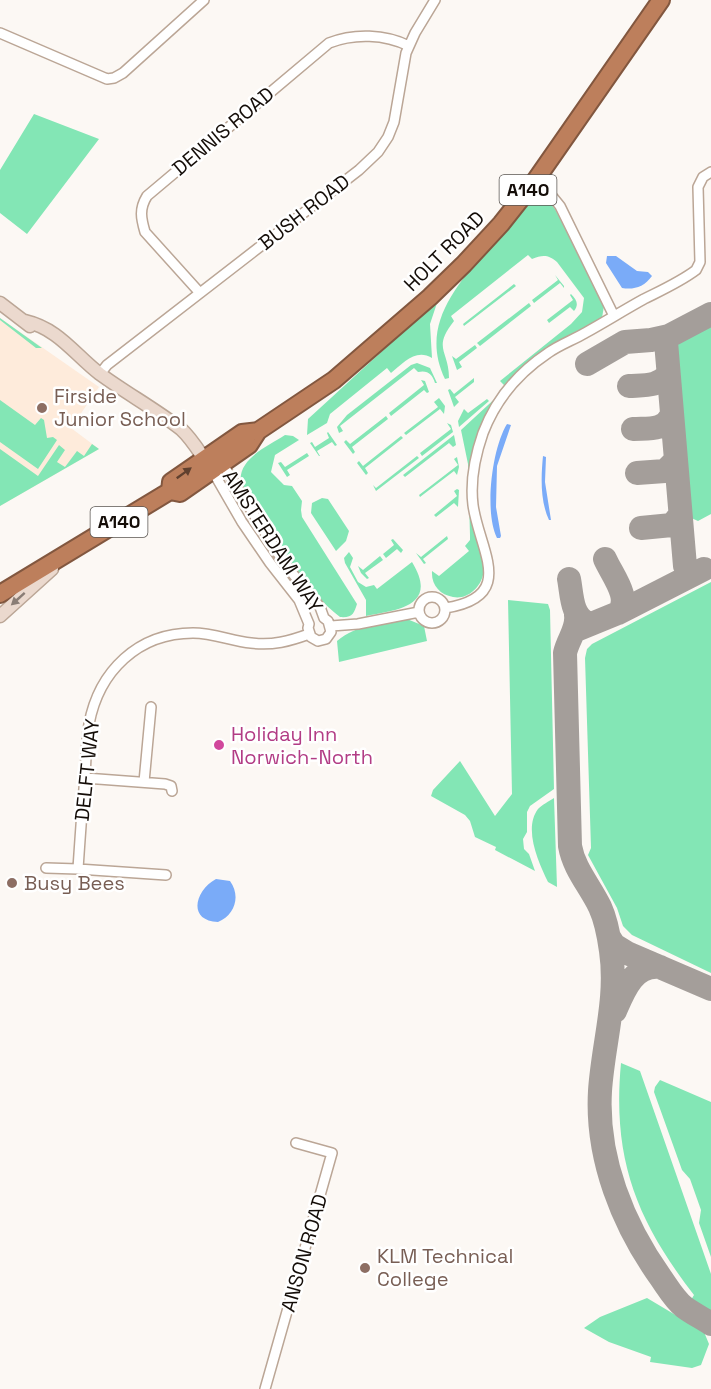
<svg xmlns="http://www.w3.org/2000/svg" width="711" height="1389" viewBox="0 0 711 1389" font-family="'Space Grotesk',sans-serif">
	<rect width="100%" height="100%" fill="#fcf8f4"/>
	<path fill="#feebdb" d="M 0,318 L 99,387 L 71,428 L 99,449 L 0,506 Z"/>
	<path fill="#83e6b5" d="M 34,114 L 99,139 L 27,234 L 0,213 L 0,170 Z
		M 542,200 L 550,203 L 555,209 L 602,299 L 604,306 L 602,318 L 542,352 L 521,369 L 505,386 L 500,381 L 571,324 L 582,312 L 584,298 L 557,262 C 548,254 542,255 532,259 L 528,255 L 451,316 L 454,321 C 432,349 449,350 449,378 L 445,379 C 421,329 452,291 483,254 C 497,238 511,221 526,205 L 532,201 Z
		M 555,275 L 564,286 L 564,288 L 560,283 L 534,303 L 532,300 L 558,280 Z
		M 514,284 L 516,286 L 464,326 L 463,324 Z
		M 571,294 C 577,300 579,305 574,311 L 570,307 L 549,323 L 547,320 L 573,300 L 570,295 Z
		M 438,300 L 430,324 L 432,358 C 416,348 403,363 391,373 L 387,368 L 330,414 L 327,423 L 307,435 L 308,419 Z
		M 529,303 L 531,306 L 480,346 L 477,343 Z
		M 0,318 L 42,348 L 36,348 L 0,320 Z
		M 711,325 L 711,514 L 698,521 L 689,517 L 684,508 L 672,355 L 673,346 L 677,342 Z
		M 475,345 L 477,348 L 459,362 L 462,367 L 457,370 L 452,356 L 456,359 Z
		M 417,363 L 430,368 L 437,383 L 435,383 C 432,374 428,370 418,372 L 414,368 L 340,426 L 343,431 L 339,433 L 337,427 L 347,415 L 411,365 Z
		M 474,378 L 474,382 L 455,397 L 459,402 L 454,407 L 448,390 L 450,389 L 454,394 Z
		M 421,380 L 425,381 L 429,392 L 427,393 L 424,390 L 391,416 L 389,413 L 424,385 Z
		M 501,393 C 494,406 485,420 480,434 C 476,442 472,515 473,526 C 475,542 487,558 483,575 C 480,588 467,600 453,597 C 440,595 431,585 432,571 L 439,576 L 469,551 L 465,546 L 470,540 L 470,535 L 468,464 L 461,430 Z
		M 439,398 L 445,406 L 444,414 L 440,409 L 406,435 L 404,433 L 438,407 L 434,402 Z
		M 487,399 L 489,401 L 459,427 L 458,421 L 464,409 L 468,413 Z
		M 0,400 L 35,425 L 41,418 L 44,420 L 47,438 L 53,437 L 57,440 L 38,469 L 0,442 Z
		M 386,416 L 388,419 L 352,447 L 355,452 L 353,454 L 344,442 L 346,440 L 350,444 Z
		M 447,423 L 451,425 L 453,432 L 422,456 L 420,453 L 451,429 Z
		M 328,432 L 337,445 L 335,446 L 332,442 L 317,451 L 320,456 L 319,456 L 310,443 L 312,442 L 315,447 L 329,438 L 327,433 Z
		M 285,435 L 293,436 L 299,440 L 275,455 L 271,472 L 284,485 L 292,486 L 302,501 L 301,510 L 302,517 L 357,604 C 354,613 353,618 340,617 C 300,586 268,526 241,483 C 237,459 268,446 285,435 Z
		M 454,435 L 456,445 L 453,447 L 449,443 L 405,477 L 403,475 Z
		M 401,436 L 403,438 L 365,468 L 368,473 L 366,475 L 357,463 L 359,461 L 363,466 Z
		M 92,444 L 99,449 L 0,506 L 0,449 L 38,476 L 59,445 L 65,450 L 57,462 L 65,467 L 77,451 L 84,456 Z
		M 307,453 L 309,456 L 287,470 L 290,475 L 287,477 L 278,463 L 281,462 L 285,467 Z
		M 417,456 L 419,458 L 376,491 L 373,485 L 376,488 Z
		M 457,457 L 459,467 L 457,475 L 454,471 L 420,497 L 419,495 L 458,465 L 454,459 Z
		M 457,489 L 459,490 L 458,507 L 454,503 L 436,517 L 434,515 L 457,496 L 454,491 Z
		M 322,498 L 328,499 L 349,531 L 346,541 L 336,551 L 311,513 L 312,503 Z
		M 447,536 L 448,539 L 423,559 L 426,563 L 424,564 L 416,553 L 421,557 Z
		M 393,539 L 403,550 L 401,553 L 397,549 L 386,558 L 383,554 L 394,545 L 391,540 Z
		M 349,552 L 353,558 L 350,567 L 358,582 L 366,587 L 374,585 L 377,589 L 412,562 C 439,606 398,610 366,616 L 366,600 L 345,563 L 344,558 Z
		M 380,556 L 383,560 L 365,573 L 369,578 L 367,579 L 361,573 L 358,566 L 363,570 Z
		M 711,582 L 711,973 L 632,935 L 623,926 L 617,908 L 588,855 L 591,848 L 585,658 L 587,649 L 592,644 Z
		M 508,600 L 548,604 L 550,610 L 554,789 L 530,806 L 527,812 L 527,832 L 523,839 L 524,849 L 529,854 L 535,871 L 495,850 L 496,847 L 475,837 L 470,821 L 465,815 L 431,796 L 433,790 L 460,761 L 495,816 L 512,794 Z
		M 407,619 L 424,626 L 427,641 L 339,662 L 337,641 C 358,624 381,623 407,619 Z
		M 554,798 L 557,887 L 548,882 C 539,863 523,829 538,809 C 542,805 549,801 554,798 Z
		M 621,1063 L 640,1071 L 711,1274 L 711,1313 L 691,1300 L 694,1295 C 636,1220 612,1158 621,1063 Z
		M 660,1080 L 711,1102 L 711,1257 L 699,1223 L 701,1210 L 690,1179 L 682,1170 L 654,1092 L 655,1087 Z
		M 647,1298 L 704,1332 L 709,1344 L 701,1365 L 692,1368 L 650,1362 L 651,1357 L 609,1342 L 584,1328 L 600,1317 Z"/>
	<path fill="#7aabf8" d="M 607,256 L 616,256 L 637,271 L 648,272 L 652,276 C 644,287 634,290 622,288 L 606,263 Z
		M 507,424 L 511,425 L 497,466 L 496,507 L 501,536 L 500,538 L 497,538 C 484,512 492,448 507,424 Z
		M 543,456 L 546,457 L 545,482 L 551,520 L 549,520 C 540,501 541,476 543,456 Z
		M 216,879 L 230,881 C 241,896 235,915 218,922 C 187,921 195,890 216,879 Z"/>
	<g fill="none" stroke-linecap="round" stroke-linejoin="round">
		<path stroke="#a49e9a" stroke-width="24" d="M 587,364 L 625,342 L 651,340 L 669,336
			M 629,386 C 643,385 659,387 668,374
			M 633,429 C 648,428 664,431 671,416
			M 637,473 L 665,471 L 675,461
			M 641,528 L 672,525 L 680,515
			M 605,559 C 612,575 632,599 618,613
			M 698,572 L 687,570 L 685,566 L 666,342 L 669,336 L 711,314
			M 569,579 C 572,594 571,617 588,623
			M 576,615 C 578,629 568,639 565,653 L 570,846 C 574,869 590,886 600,907 C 606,920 609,936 611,951 C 618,999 603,1044 600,1091 C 596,1158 623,1225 661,1278 C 668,1288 675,1300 684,1307 C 692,1313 702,1318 711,1324
			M 574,631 L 618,613 L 704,569
			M 609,937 L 614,945 L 627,953 L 711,989
			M 615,1011 C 624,990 634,964 660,967"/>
		<g stroke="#bba696" stroke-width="12">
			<path id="street" d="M 0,33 L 107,79 L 114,78 L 123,73 L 204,0
				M 535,181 L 547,190 L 560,206 L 614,316
				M 200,293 L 145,232 C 141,218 139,209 147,196 L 329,43 C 354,33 385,34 409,46
				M 100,374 L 107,365 L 359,170 L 378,152 L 388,137 L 394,122 L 406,53 L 415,33 L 435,0
				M 212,470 L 242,522 L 270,563 L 299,600 L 309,624 L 308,628 L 311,637 L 318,641 L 326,639 L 331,632 L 328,621 L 324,618 L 320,607 L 284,563 L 222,463
				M419 610a13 13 0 1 1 26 0a13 13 0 1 1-26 0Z
				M 445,608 C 518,597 479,550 473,505 C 470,481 475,456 483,433 C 496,399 518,373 548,353 C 559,345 573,340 585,333 C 605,322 624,310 644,299 C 662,290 680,282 696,270 L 700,262 L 698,187 L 703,177 L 711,172
				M 331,626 L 358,624 L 419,612
				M 85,778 L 165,784 L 171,786 L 172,791
				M 144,782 L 151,707
				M 46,868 L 78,869
				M 166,875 L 78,869 C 80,839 82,808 85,778 C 86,760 86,741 89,724 C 99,671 138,633 193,633 C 213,633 232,641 251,643 C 272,646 290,641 309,634
				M 265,1389 L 332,1153 L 296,1143"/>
		</g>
		<g stroke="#bba696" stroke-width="15">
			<path id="secondary" d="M 0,303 L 30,326
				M 25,321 C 59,329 74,354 100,374 C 126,393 155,409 181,429 C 193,440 199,452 209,466
				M 0,616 L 52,569"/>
		</g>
		<g stroke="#82573f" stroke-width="20">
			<path id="highway" d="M 170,491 L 171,482 L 242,433 L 258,431
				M 0,594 L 170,491 L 180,493 L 249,445 L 258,431 L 334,380 L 430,297 L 464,264 L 501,224 L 535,181 L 661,0"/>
		</g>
		<use href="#street" stroke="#fff" stroke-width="9"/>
		<use href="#secondary" stroke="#ebd9ce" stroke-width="12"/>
		<use href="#highway" stroke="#bd7f5c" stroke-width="16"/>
	</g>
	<defs><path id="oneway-solid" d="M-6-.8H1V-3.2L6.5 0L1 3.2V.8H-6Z" transform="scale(1.5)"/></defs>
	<use fill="#60402e" href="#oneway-solid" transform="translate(184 473) rotate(-36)"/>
	<use fill="#8a7d75" href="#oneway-solid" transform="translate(18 599) rotate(138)"/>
	<g fill="#8d6e63" stroke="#fff" stroke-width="2">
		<circle cx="42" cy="408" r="6"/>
		<circle cx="12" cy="883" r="6"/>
		<circle cx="365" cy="1268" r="6"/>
	</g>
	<circle fill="#d1479c" stroke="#fff" stroke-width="2" cx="219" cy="745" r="6"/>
	<g text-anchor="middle" stroke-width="5" stroke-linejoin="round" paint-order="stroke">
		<g fill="#fff" stroke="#5a5652" stroke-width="1.5">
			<rect x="499.5" y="175" width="57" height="30" rx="4.5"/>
			<rect x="90.5" y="507" width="57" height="30" rx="4.5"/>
		</g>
		<g font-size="18" font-weight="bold" fill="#140d08">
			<text x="528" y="196">A140</text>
			<text x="119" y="528">A140</text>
		</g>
		<g font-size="20" fill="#140d08" stroke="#fff">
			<text transform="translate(223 131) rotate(-40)" y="7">DENNIS ROAD</text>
			<text transform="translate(304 212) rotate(-38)" y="7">BUSH ROAD</text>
			<text transform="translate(444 251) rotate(-45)" y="7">HOLT ROAD</text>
			<text transform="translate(273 541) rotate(57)" y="7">AMSTERDAM WAY</text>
			<text transform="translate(87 770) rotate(-84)" y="7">DELFT WAY</text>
			<text transform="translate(304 1253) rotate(-74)" y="7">ANSON ROAD</text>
		</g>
		<g font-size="20" fill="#785e54" stroke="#fff" text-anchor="start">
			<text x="54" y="403">Firside<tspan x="54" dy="23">Junior School</tspan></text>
			<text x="24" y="890">Busy Bees</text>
			<text x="377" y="1263">KLM Technical<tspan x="377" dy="23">College</tspan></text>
		</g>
		<g font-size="20" fill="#b23c85" stroke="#fff" text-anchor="start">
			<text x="231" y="741">Holiday Inn<tspan x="231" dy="23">Norwich-North</tspan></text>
		</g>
	</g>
</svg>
